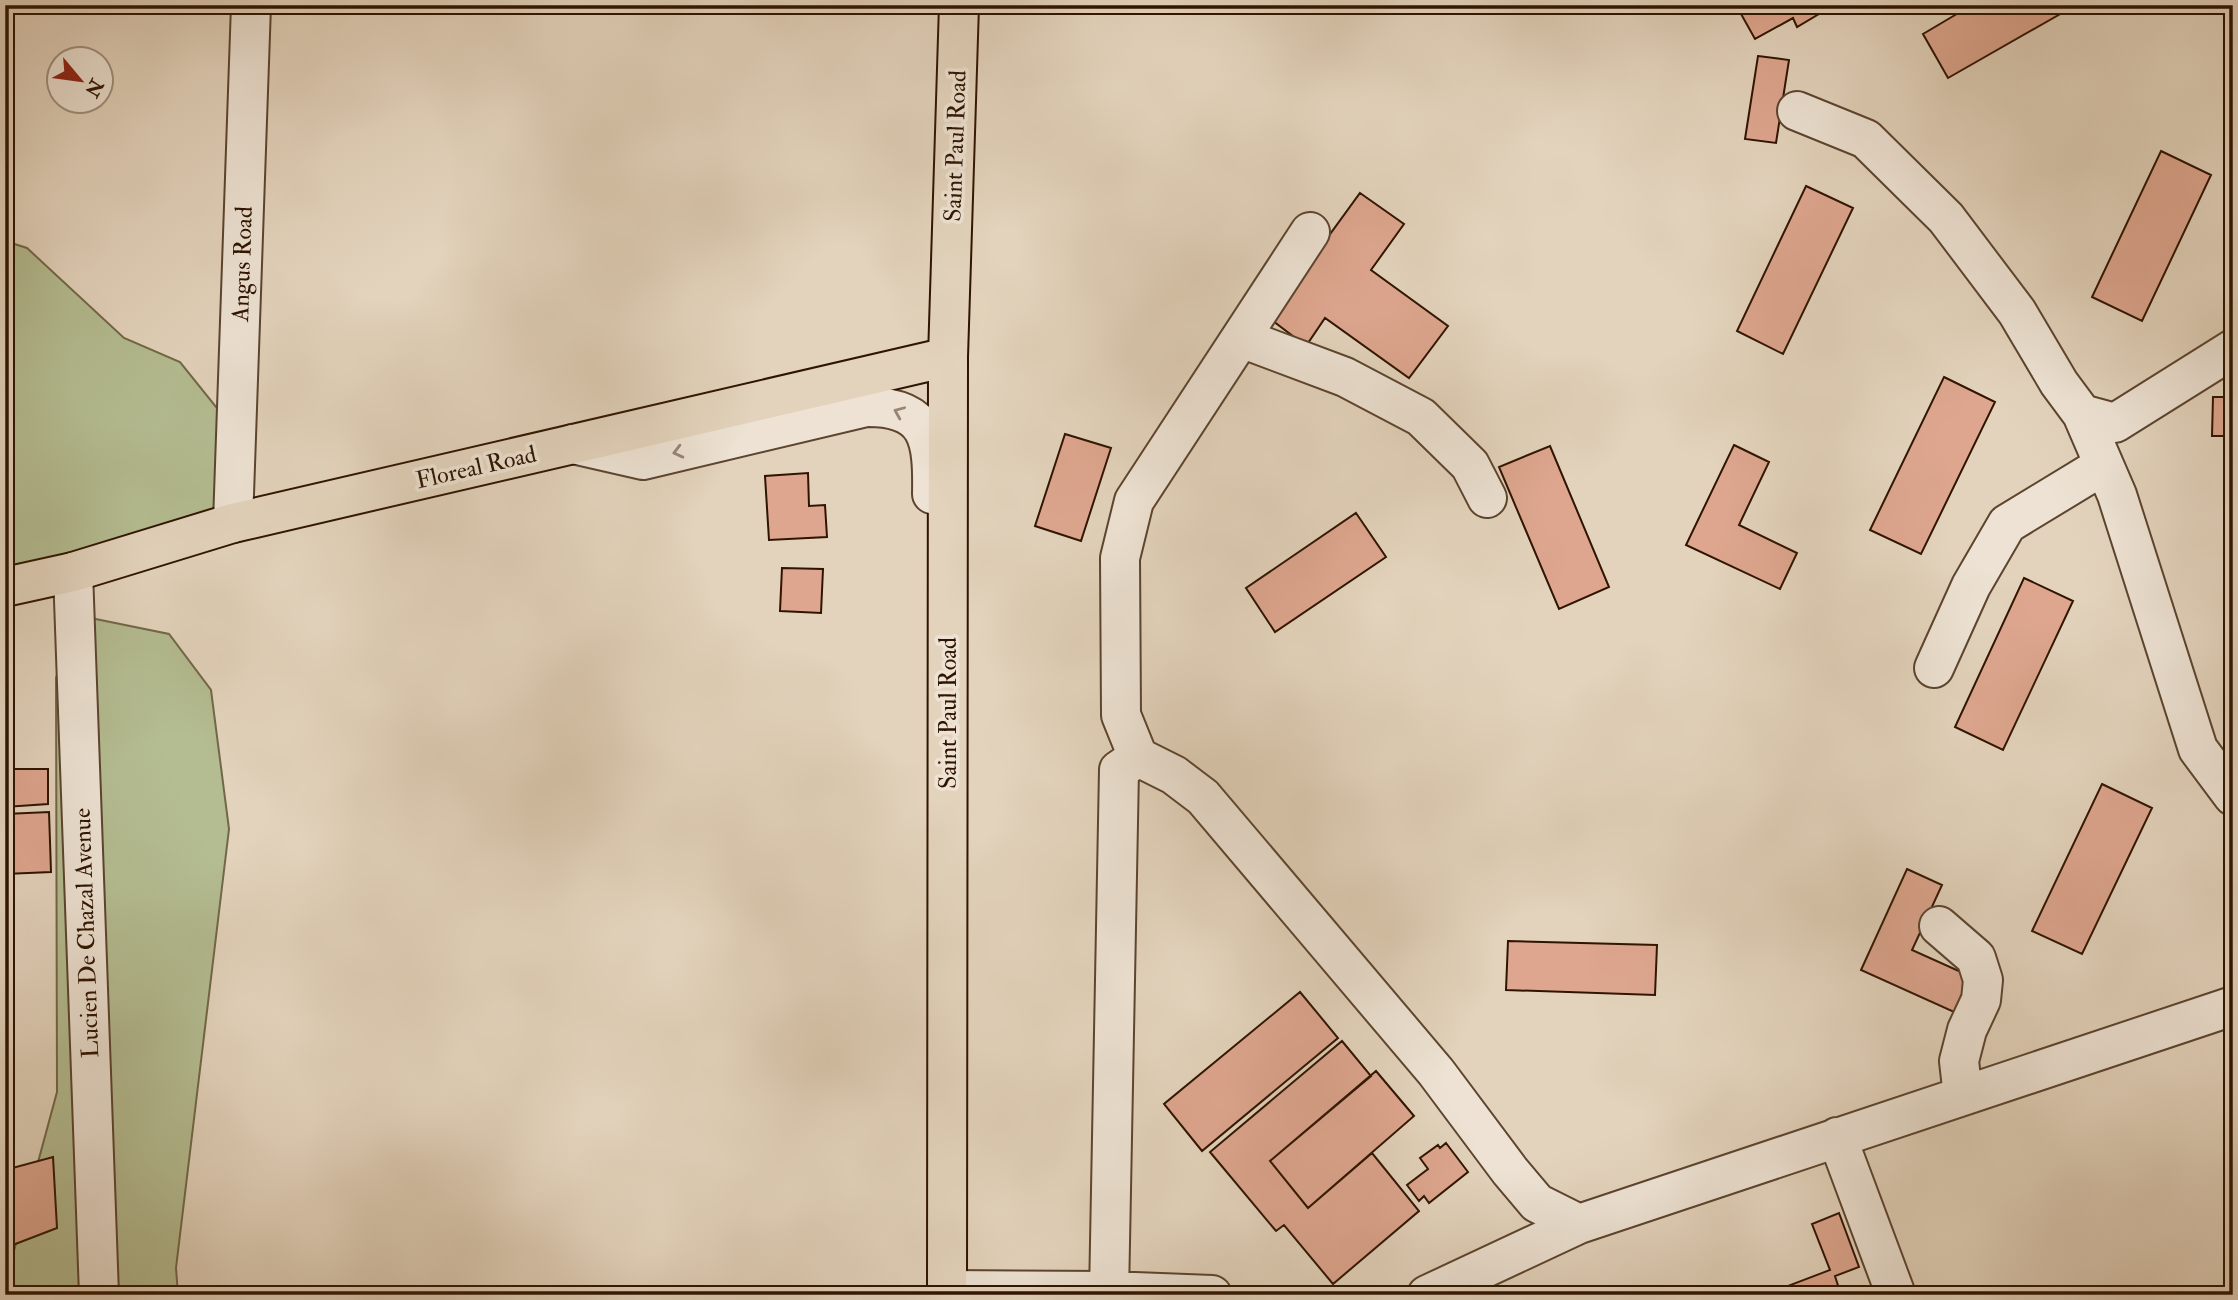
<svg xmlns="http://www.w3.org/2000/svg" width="2238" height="1300" viewBox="0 0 2238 1300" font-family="'IM FELL Double Pica',serif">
	<rect width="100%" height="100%" fill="#e3d3bc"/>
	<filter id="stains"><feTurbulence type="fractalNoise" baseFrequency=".00286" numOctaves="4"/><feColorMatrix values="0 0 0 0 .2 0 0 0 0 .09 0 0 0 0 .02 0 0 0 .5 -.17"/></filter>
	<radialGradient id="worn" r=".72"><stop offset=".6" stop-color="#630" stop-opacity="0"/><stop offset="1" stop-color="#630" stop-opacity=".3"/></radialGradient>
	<path fill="#b4bc91" stroke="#726848" stroke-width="2" d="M 5,241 L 27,248 L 124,338 L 180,362 L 237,433 L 225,504 L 73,572 L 5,583 Z
		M 76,615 L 169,634 L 211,690 L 229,829 L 176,1268 L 178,1295 L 5,1295 L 5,1284 L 57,1092 L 56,678 Z"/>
	<path fill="#dea68f" stroke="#2f1400" stroke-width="2" d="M 1736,5 L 1834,5 L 1797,27 L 1793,18 L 1755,39 Z
		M 1972,5 L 2076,5 L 1948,78 L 1923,34 Z
		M 1758,56 L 1789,60 L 1776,143 L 1745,139 Z
		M 2161,151 L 2211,175 L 2142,321 L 2092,297 Z
		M 1806,186 L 1853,208 L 1783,354 L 1737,331 Z
		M 1360,193 L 1404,224 L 1371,270 L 1448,326 L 1409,378 L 1325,318 L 1306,346 L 1269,318 Z
		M 1944,377 L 1995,402 L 1921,554 L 1870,530 Z
		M 2213,397 L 2233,397 L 2233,436 L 2212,436 Z
		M 1065,434 L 1111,448 L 1081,541 L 1035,526 Z
		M 1734,445 L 1769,462 L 1739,525 L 1797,553 L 1780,589 L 1686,545 Z
		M 1550,446 L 1609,587 L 1559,609 L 1499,467 Z
		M 808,473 L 809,506 L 825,505 L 827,537 L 769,540 L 765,476 Z
		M 2224,500 L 2233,500 L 2233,527 L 2224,527 Z
		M 1356,513 L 1386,557 L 1275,632 L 1246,588 Z
		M 782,568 L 823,569 L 821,613 L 780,611 Z
		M 2024,578 L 2073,601 L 2003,750 L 1955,727 Z
		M 5,769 L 48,769 L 48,804 L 5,807 Z
		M 2102,784 L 2152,808 L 2082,954 L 2032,931 Z
		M 49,812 L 51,872 L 5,874 L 5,814 Z
		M 1907,869 L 1942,885 L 1912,950 L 1970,976 L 1954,1012 L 1861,970 Z
		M 1508,941 L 1657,945 L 1655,995 L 1506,990 Z
		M 1300,992 L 1338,1038 L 1202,1151 L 1164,1104 Z
		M 1342,1041 L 1371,1076 L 1270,1161 L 1308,1208 L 1372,1153 L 1419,1211 L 1333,1284 L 1284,1225 L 1276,1231 L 1210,1152 Z
		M 1376,1071 L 1414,1116 L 1308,1208 L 1270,1161 Z
		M 1446,1143 L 1468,1172 L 1429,1203 L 1424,1196 L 1419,1201 L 1407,1185 L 1428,1169 L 1420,1158 L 1438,1145 L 1440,1148 Z
		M 53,1157 L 57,1228 L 5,1248 L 5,1170 Z
		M 1839,1213 L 1859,1267 L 1835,1276 L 1841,1295 L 1764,1295 L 1830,1270 L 1812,1224 Z"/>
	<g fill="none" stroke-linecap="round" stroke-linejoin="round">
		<g stroke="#5c442f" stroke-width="42">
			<path id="minor" d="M 1797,111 L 1866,139 L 1946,218 L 2017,312 L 2059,383 L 2082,414 L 2115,423 L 2233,349
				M 1310,232 L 1134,501 L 1120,558 L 1121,715 L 1138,757 L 1174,775 L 1203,797 L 1436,1072 L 1510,1171 L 1537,1203 L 1579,1224
				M 1241,338 L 1345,377 L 1421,417 L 1470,465 L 1487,498
				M 2082,414 L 2117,495 L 2198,749 L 2233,796
				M 573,444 L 643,460 L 866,407 C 930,406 933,441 932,494
				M 233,523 L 251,5
				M 73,572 L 99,1295
				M 1934,668 L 1971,586 L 2007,524 L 2104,465
				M 1939,926 L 1976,958 L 1983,980 L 1981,1000 L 1967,1030 L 1959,1061 L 1963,1096
				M 1837,1137 L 1896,1295
				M 947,1290 L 1109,1291 L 1212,1295
				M 1109,1295 L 1119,770 L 1138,757
				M 1427,1295 L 1579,1224 L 2233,1006"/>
		</g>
		<g stroke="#2f1400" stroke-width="42">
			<path id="major" d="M 5,587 L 73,572 L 233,523 L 948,357
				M 947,1295 L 948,357 L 959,5"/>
		</g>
		<use href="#minor" stroke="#ede2d3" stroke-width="38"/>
		<use href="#major" stroke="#e3d3bc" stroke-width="38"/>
	</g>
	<defs><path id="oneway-chevron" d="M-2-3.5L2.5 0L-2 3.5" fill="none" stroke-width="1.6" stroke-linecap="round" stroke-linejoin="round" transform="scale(1.75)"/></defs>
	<g stroke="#988574">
		<use href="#oneway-chevron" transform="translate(899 412) rotate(-157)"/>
		<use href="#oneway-chevron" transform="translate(678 452) rotate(166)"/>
	</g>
	<g text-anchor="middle" stroke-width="7" stroke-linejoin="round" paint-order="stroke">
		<g font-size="24" fill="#2f1400" stroke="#ede2d3">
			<text transform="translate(955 146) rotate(-88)" y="8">Saint Paul Road</text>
			<text transform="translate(242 264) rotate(-88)" y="8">Angus Road</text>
			<text transform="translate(476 467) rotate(-13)" y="8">Floreal Road</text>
			<text transform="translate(948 713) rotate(-90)" y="8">Saint Paul Road</text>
			<text transform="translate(86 933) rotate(-92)" y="8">Lucien De Chazal Avenue</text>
		</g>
	</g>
	<rect width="2238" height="1300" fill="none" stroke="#e3d3bc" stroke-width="28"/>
	<rect x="7" y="7" width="2224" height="1286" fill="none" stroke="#2f1400" stroke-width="3.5"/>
	<rect x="14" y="14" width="2210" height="1272" fill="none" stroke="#2f1400" stroke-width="2"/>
	<g transform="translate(80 80) rotate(119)"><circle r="33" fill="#ede2d3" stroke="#a1907f" stroke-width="2"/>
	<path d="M0-5L12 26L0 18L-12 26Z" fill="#8f2418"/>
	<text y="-10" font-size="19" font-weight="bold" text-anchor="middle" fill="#2f1400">N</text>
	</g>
	<rect width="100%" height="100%" filter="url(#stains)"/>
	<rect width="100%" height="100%" fill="url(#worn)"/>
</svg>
